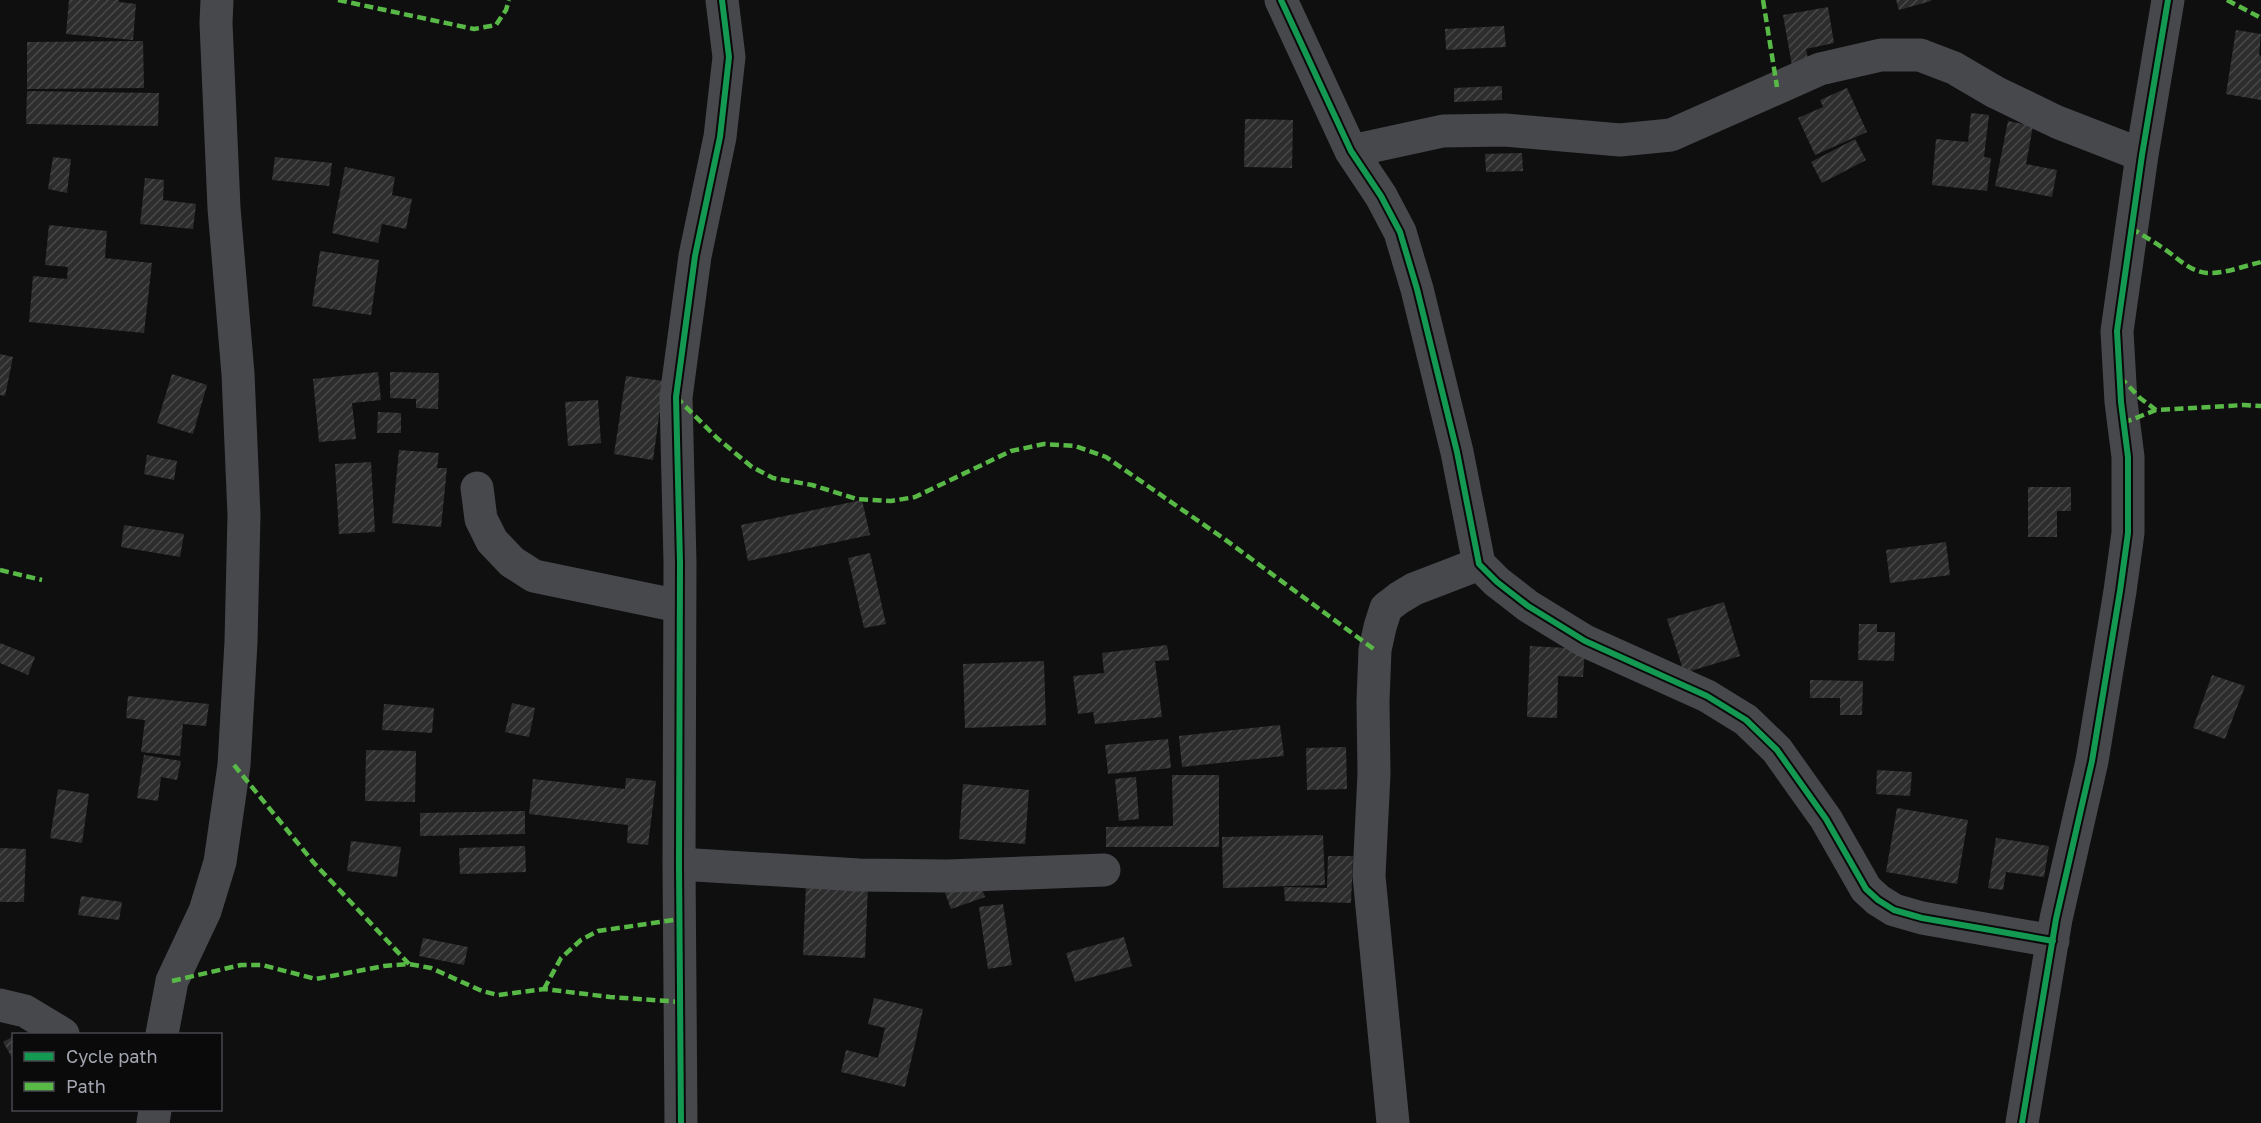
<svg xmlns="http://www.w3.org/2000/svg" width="2261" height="1123" viewBox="0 0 2261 1123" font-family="'Golos Text',sans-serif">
	<defs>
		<pattern id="building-hatch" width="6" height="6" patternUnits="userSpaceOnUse" patternTransform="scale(1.5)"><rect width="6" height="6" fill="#2d2d2e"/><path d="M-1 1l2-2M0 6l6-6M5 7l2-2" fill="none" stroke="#48484a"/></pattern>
	</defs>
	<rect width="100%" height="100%" fill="#0f0f10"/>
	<path fill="url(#building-hatch)" d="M 69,0 L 119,0 L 119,2 L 136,4 L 133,40 L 66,34 Z
		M 1896,0 L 1931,0 L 1931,1 L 1899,10 Z
		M 1828,7 L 1834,43 L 1806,49 L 1809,64 L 1792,66 L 1783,15 Z
		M 1504,26 L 1506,47 L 1446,50 L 1445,29 Z
		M 2236,30 L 2261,34 L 2259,55 L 2261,56 L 2261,100 L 2226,94 Z
		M 143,41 L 144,88 L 27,89 L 27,42 Z
		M 1502,86 L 1502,100 L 1454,102 L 1454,88 Z
		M 1847,88 L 1867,132 L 1815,155 L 1798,118 L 1823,107 L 1820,100 Z
		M 27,91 L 159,93 L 158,126 L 26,124 Z
		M 1971,113 L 1989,115 L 1984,157 L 1991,158 L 1987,191 L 1932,185 L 1936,139 L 1968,142 Z
		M 1245,119 L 1293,120 L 1292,168 L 1244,167 Z
		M 2008,121 L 2033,126 L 2026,164 L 2057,170 L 2052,197 L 1995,186 Z
		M 1855,139 L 1866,160 L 1822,183 L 1811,162 Z
		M 1522,153 L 1523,171 L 1486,172 L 1485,154 Z
		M 53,157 L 71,159 L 67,193 L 48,189 Z
		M 275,157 L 332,163 L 329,186 L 272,180 Z
		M 345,167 L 395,177 L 392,195 L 412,199 L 406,229 L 382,224 L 378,243 L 332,233 Z
		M 145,178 L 164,180 L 163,200 L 196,204 L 193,229 L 140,224 Z
		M 49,225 L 107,231 L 105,258 L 152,263 L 144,333 L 29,322 L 33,276 L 67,279 L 68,267 L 45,265 Z
		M 320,251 L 379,260 L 371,315 L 312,306 Z
		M 0,354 L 13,357 L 5,396 L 0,395 Z
		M 378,372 L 381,400 L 352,403 L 356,439 L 319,442 L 313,379 Z
		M 390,372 L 439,373 L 438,409 L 416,408 L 416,399 L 390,398 Z
		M 172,374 L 207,385 L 193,434 L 157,423 Z
		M 626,376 L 664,381 L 653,460 L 614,454 Z
		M 598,400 L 601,443 L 568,446 L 565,402 Z
		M 378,412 L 401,413 L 401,433 L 377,433 Z
		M 399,450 L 439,453 L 437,468 L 447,468 L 441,527 L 392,523 Z
		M 147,455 L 177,461 L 174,480 L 144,474 Z
		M 371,462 L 375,532 L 339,534 L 335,464 Z
		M 2028,487 L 2071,487 L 2071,511 L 2057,511 L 2057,537 L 2028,537 Z
		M 862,500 L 870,535 L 748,561 L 741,525 Z
		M 124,525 L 184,534 L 180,557 L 121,547 Z
		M 1946,542 L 1950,575 L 1890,583 L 1886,550 Z
		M 870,553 L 886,624 L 864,628 L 848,558 Z
		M 1724,602 L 1740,656 L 1684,673 L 1667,619 Z
		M 1859,624 L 1877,624 L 1877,632 L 1895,632 L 1894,661 L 1858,660 Z
		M 0,643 L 35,657 L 28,675 L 0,663 Z
		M 1167,645 L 1169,660 L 1155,661 L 1162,717 L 1095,724 L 1093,712 L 1078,714 L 1073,676 L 1104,673 L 1102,653 Z
		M 1530,646 L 1585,649 L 1583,677 L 1558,676 L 1557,718 L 1527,717 Z
		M 1044,661 L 1046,725 L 965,728 L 963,664 Z
		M 2212,675 L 2245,686 L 2225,739 L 2193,728 Z
		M 1810,680 L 1863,681 L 1862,715 L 1840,715 L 1840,698 L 1810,698 Z
		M 128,696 L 209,704 L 206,726 L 183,724 L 180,756 L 141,752 L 145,720 L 126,718 Z
		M 512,703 L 535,708 L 529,737 L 505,732 Z
		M 384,704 L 434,708 L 432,733 L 382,730 Z
		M 1280,725 L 1284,756 L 1182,767 L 1179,736 Z
		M 1168,739 L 1171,768 L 1108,774 L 1105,745 Z
		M 1346,747 L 1347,789 L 1307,790 L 1306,748 Z
		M 366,750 L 416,751 L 415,802 L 365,801 Z
		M 144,755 L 181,761 L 177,780 L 161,777 L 158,801 L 137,798 Z
		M 1877,770 L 1912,772 L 1910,796 L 1876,794 Z
		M 1172,775 L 1219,775 L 1219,847 L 1106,847 L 1106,827 L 1173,826 Z
		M 1136,777 L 1139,819 L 1119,821 L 1115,779 Z
		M 626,778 L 656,781 L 648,845 L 627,843 L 628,825 L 529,814 L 533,779 L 625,789 Z
		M 963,784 L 1029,790 L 1025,844 L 959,839 Z
		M 58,789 L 89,794 L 82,843 L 50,838 Z
		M 1897,808 L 1968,820 L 1957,884 L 1886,872 Z
		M 525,811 L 525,834 L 420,836 L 420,813 Z
		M 1323,835 L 1325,885 L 1223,888 L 1222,837 Z
		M 1996,838 L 2049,846 L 2044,877 L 2006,872 L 2003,890 L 1988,888 Z
		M 351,841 L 401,847 L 397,877 L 347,871 Z
		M 525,846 L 526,872 L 460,874 L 459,848 Z
		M 0,848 L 26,849 L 24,902 L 0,902 Z
		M 1328,856 L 1353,856 L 1351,903 L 1285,901 L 1284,887 L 1327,888 Z
		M 979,881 L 985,897 L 951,909 L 945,893 Z
		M 806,883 L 868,886 L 865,958 L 803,955 Z
		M 81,896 L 122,902 L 119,920 L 78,915 Z
		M 1003,904 L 1012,965 L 988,969 L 979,907 Z
		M 1124,937 L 1132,966 L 1075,982 L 1066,953 Z
		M 423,938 L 468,947 L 464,965 L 419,956 Z
		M 874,998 L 923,1009 L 905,1087 L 841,1072 L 846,1050 L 878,1058 L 885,1028 L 868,1024 Z
		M 14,1036 L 14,1061 L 3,1042 Z"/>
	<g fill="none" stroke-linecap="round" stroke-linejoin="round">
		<path stroke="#47484b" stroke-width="33" d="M 1281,0 L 1351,151 L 1381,196 L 1400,232 L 1417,289 L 1457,452 L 1479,564 L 1497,582 L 1528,606 L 1585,641 L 1707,696 L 1746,720 L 1777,750 L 1826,819 L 1866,889 L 1878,900 L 1894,910 L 1922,918 L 2053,941
			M 1351,151 L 1443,131 L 1505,130 L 1620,140 L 1671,135 L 1820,69 L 1881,55 L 1920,55 L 1954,68 L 1995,92 L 2057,122 L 2142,155
			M 477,488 L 481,519 L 492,541 L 512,562 L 534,576 L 679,606
			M 679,864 L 859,875 L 948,876 L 1104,870
			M 0,1005 L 25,1011 L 63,1034
			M 162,1034 L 172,981 L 205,911 L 220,862 L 234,765 L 241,642 L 244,515 L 238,374 L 224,208 L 216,23 L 217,0
			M 153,1123 L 155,1110
			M 681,1123 L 679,864 L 680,563 L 676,397 L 695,256 L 720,137 L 729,57 L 722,0
			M 1393,1123 L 1369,876 L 1374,774 L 1373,701 L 1375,650 L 1380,627 L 1386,608 L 1399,598 L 1414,589 L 1479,564
			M 2022,1123 L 2056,919 L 2092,761 L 2120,591 L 2128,533 L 2128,457 L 2121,402 L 2117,331 L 2142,155 L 2168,0"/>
		<path stroke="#58b947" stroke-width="4.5" stroke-dasharray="9 4.5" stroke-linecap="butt" d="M 338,0 L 474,29 L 496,25 L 506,10 L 509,0
			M 1763,0 L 1777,87
			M 2227,0 L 2261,18
			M 2131,228 C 2142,235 2153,241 2163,248 C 2177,257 2188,271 2207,273 C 2224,274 2244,266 2261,262
			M 2120,377 L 2140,398 L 2156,410
			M 676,397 L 717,438 L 752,467 L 773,478 L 812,485 L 857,499 L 891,501 L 915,497 L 1011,451 L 1044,444 L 1075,446 L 1106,457 L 1223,538 L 1375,650
			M 2123,423 L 2156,410 L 2244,405 L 2261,406
			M 0,570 L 42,580
			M 234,765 L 314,863 L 409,964
			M 172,981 L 241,965 L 262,965 L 316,979 L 384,966 L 409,964 L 431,968 L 482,991 L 498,995 L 544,989 L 610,997 L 682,1002
			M 544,989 L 561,958 L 581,940 L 598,931 L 680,919"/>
		<g stroke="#0a0a0b" stroke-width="10">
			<path id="cycleway" d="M 1281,0 L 1351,151 L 1381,196 L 1400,232 L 1417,289 L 1457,452 L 1479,564 L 1497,582 L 1528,606 L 1585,641 L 1707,696 L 1746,720 L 1777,750 L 1826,819 L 1866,889 L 1878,900 L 1894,910 L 1922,918 L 2053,941
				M 681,1123 L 679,864 L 680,563 L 676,397 L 695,256 L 720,137 L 729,57 L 722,0
				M 2022,1123 L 2056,919 L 2092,761 L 2120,591 L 2128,533 L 2128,457 L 2121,402 L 2117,331 L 2142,155 L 2168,0"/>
		</g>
		<use href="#cycleway" stroke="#139951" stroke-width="6"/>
	</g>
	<rect x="12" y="1033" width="210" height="78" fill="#0a0a0b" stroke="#47484d" stroke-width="1.5"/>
	<rect x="24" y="1052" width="30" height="9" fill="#139951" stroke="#47484d" stroke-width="1.5"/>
	<text x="66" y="1063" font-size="18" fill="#a2a5af">Cycle path</text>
	<rect x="24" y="1082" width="30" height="9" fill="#58b947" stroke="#47484d" stroke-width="1.5"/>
	<text x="66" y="1093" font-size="18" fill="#a2a5af">Path</text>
</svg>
